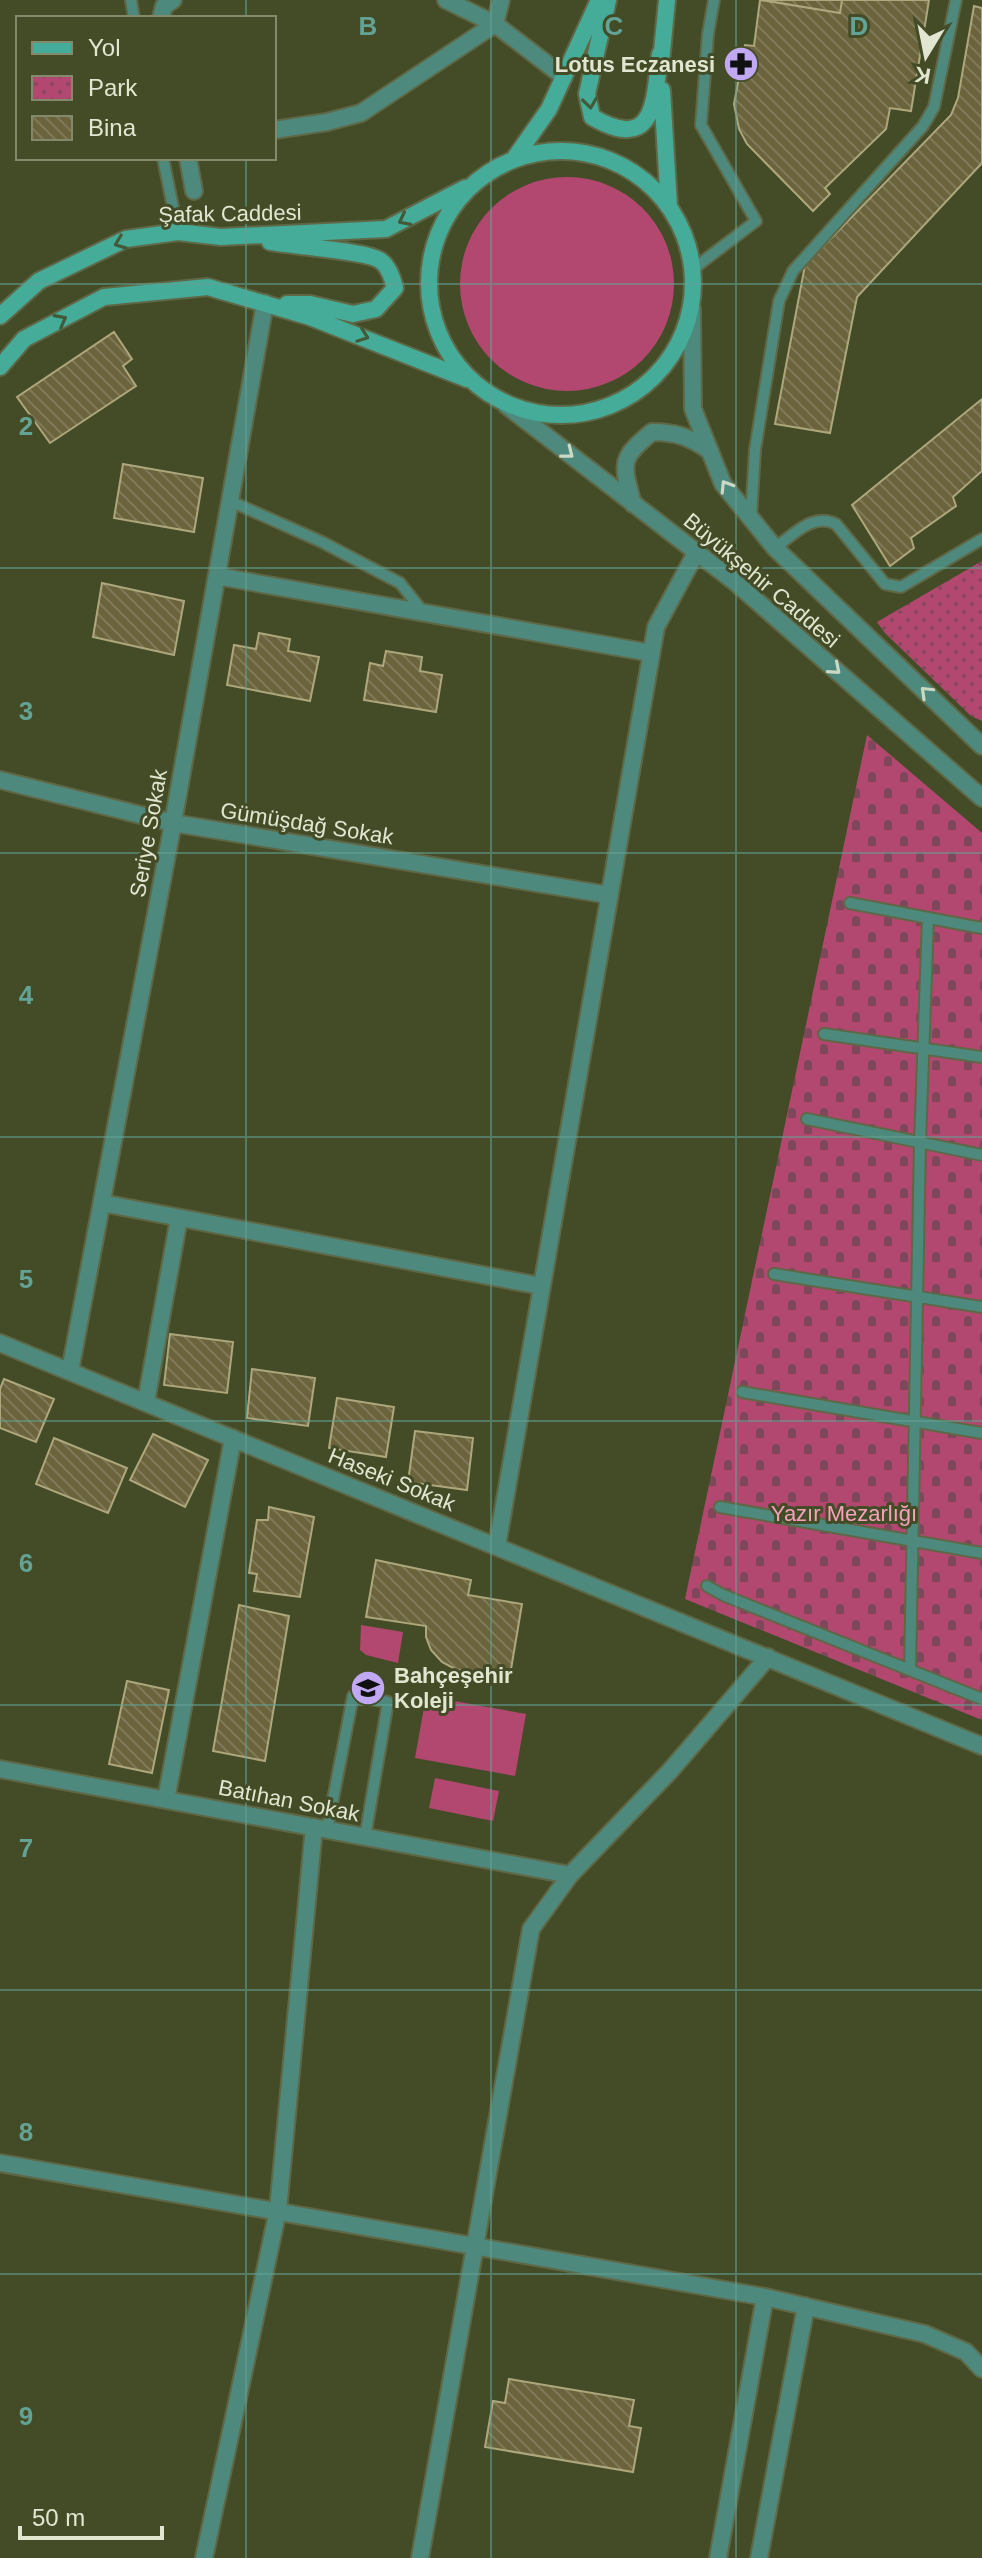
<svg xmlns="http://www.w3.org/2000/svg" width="982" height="2558" viewBox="0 0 982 2558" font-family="Arial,sans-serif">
	<defs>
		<pattern id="cemetery-stones" width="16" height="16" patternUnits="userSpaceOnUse" patternTransform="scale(2)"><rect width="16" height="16" fill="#b24870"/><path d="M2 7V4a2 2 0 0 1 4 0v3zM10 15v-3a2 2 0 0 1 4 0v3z" fill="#80475a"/></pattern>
		<pattern id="park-dots" width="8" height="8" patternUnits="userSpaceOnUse" patternTransform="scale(2)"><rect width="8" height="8" fill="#b24870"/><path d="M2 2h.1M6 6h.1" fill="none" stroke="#80475a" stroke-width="1.8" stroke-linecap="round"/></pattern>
		<pattern id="building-back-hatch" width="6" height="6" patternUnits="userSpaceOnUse" patternTransform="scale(2)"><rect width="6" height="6" fill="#6a633c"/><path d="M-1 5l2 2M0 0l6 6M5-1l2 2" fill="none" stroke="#7f7957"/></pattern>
	</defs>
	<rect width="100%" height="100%" fill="#434c27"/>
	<path fill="#b24870" d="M460 284a107 107 0 1 1 214 0a107 107 0 1 1-214 0Z
		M 361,1625 L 403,1632 L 398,1663 L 366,1655 L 360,1650 Z
		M 426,1696 L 526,1714 L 515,1776 L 415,1758 Z
		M 435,1778 L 499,1791 L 493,1821 L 429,1808 Z"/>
	<path fill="url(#cemetery-stones)" d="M 867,735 L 982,833 L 982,1720 L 685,1599 Z"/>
	<path fill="url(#park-dots)" d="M 982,561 L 982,721 L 971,716 L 885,633 L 877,622 Z"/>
	<path fill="url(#building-back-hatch)" stroke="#aea77d" stroke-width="2" d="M 760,0 L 840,13 L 842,0 L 929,0 L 911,111 L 890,108 L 886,129 L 825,188 L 830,194 L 813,211 L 747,144 L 739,129 L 734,104 L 745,45 L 754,46 Z
		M 762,0 L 842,0 L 840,13 Z
		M 974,6 L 982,8 L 982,163 L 857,297 L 830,433 L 775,424 L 805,265 L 951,115 L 958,98 Z
		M 114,332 L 132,359 L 123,366 L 136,386 L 50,443 L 17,397 Z
		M 982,399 L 982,471 L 953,497 L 956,506 L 911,538 L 914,548 L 890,566 L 852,505 Z
		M 123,464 L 203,478 L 194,532 L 114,518 Z
		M 102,583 L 184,601 L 174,655 L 93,637 Z
		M 259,633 L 290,639 L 288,651 L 319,657 L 310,701 L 227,685 L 234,645 L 256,649 Z
		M 386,651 L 422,657 L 420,671 L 442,675 L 436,712 L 364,700 L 370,663 L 383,666 Z
		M 170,1334 L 233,1342 L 227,1393 L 164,1385 Z
		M 252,1369 L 315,1378 L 308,1426 L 247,1418 Z
		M 4,1379 L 54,1399 L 36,1442 L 0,1428 L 0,1389 Z
		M 337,1398 L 394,1407 L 386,1457 L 329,1448 Z
		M 415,1431 L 473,1438 L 467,1490 L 408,1482 Z
		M 153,1434 L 208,1460 L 185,1507 L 130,1480 Z
		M 54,1438 L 127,1468 L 108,1513 L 36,1484 Z
		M 269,1507 L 314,1517 L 300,1597 L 254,1591 L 257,1574 L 249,1573 L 257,1520 L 268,1520 Z
		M 376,1560 L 471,1580 L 468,1595 L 522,1604 L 509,1681 L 455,1669 L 442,1662 L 431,1650 L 426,1637 L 426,1626 L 366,1617 Z
		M 239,1605 L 289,1616 L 265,1761 L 213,1751 Z
		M 127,1681 L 169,1690 L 152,1773 L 109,1764 Z
		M 509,2379 L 634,2400 L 629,2426 L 641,2428 L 633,2472 L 485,2447 L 493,2401 L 505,2403 Z"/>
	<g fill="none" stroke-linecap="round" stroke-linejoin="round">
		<g stroke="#5f6846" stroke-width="14">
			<path id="service" d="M 131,0 L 134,18
				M 163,158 L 178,232
				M 693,269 L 756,221 L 701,125 L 708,34 L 714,0
				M 230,501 L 322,542 L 400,583 L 424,613
				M 751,517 L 755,450 L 779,301 L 793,271 L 923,126 L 934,107 L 956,0
				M 775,548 C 793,535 813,512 836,524 L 885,584 L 901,587 L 982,539
				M 850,903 L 982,928
				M 824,1034 L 982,1057
				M 807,1119 L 982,1155
				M 774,1274 L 982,1307
				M 742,1392 L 982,1433
				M 720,1507 L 982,1553
				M 707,1586 L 723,1595 L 982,1699
				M 910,1670 L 920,1143 L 928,918
				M 327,1830 L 353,1696 L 388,1702 L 365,1837"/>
		</g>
		<g stroke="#5f6846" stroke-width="20">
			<path id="minor" d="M 446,0 L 495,24 L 564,77
				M 161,18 L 164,6 L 173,0
				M 274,130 L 327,122 L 361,113 L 495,24 L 501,0
				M 188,158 L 194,191
				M 217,576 L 651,653
				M 0,780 L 173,823 L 609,895
				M 102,1203 L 541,1286
				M 0,1343 L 982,1746
				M 70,1371 L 173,823 L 265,303
				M 146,1402 L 179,1218
				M 497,1546 L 656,627 L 697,551
				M 0,1769 L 570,1875
				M 166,1800 L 233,1438
				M 0,2163 L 765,2297 L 925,2334 L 966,2352 L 982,2369
				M 204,2558 L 278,2210 L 314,1827
				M 420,2558 L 531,1929 L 570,1875 L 670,1771 L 768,1657
				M 718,2558 L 765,2297
				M 759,2558 L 806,2306"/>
		</g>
		<g stroke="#5f6846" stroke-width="20">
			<path id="tertiary" d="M 692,309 L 693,409 L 723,484 L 775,548 L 982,746
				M 506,405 L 735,582 L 982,798
				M 633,504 C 622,463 619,459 652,432 C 676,432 690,437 710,451"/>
		</g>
		<g stroke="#5f6846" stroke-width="20">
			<path id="secondary" d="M 608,0 L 587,94 L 592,117 C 656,154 654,100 660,54
				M 661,62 L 667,0
				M 662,90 L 669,206
				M429 283a132 132 0 1 1 264 0a132 132 0 1 1-264 0Z
				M 514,159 L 549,109 L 599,0
				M 270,242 C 291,246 369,251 381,261 C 388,266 393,279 395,288 L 376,309 L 353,314 L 310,304 L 287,304
				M 0,316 L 39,281 L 126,239 L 178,232 L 221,237 L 386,229 L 465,188
				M 0,367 L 24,339 L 104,297 L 208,287 L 310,317 L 467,379"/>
		</g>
		<use href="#service" stroke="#4d897d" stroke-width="10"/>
		<use href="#minor" stroke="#4d897d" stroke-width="16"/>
		<use href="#tertiary" stroke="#4d897d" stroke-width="16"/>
		<use href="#secondary" stroke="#45ac9a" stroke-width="16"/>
	</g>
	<defs><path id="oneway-chevron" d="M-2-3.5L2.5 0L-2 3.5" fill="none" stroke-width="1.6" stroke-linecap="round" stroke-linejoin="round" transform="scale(2)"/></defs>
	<g stroke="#435a38">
		<use href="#oneway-chevron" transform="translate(590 103) rotate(82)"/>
		<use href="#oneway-chevron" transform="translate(404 220) rotate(153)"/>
		<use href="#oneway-chevron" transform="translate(120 243) rotate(159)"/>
		<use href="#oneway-chevron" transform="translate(61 320) rotate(-28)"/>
		<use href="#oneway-chevron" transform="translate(363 336) rotate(20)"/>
	</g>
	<g stroke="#cbd8c4">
		<use href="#oneway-chevron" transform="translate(568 453) rotate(38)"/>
		<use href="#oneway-chevron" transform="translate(726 486) rotate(-122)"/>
		<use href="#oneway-chevron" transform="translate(835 669) rotate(41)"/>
		<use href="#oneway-chevron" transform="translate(926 692) rotate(-136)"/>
	</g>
	<path fill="none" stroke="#63a396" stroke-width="2" stroke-opacity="0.55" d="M 246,0 L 246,18M 491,0 L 491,2558M 736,0 L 736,2558M 246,158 L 246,2558M 0,284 L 982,284M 0,568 L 982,568M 0,853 L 982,853M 0,1137 L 982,1137M 0,1421 L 982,1421M 0,1705 L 982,1705M 0,1990 L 982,1990M 0,2274 L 982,2274"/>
	<defs>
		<g id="pharmacy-disc" transform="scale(1.8)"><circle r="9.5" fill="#c1a8f3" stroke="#434c27"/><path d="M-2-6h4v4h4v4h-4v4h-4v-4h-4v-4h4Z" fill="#111"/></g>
		<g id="school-disc" transform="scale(1.8)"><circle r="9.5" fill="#c1a8f3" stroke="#434c27"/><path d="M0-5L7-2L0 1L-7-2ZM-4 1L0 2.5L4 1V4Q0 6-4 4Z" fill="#111"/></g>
	</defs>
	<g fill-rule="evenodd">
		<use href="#pharmacy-disc" x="741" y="64"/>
		<use href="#school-disc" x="368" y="1688"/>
	</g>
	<g text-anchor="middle" stroke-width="6" stroke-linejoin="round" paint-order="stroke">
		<g font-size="22" font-weight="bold" fill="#e1e6d1" stroke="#434c27" text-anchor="end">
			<text x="715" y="72">Lotus Eczanesi</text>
			<text x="394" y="1683" text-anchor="start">Bahçeşehir<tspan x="394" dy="25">Koleji</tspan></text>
		</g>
		<g font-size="22" fill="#e1e6d1" stroke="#434c27">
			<text transform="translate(230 213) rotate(-1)" y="8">Şafak Caddesi</text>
			<text transform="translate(762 580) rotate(40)" y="8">Büyükşehir Caddesi</text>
			<text transform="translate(307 823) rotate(9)" y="8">Gümüşdağ Sokak</text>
			<text transform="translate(148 833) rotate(-80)" y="8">Seriye Sokak</text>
			<text transform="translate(392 1479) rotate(22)" y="8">Haseki Sokak</text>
			<text transform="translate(289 1800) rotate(11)" y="8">Batıhan Sokak</text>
		</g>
		<g font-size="22" fill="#f6a1bc" stroke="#434c27">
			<text x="844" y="1521">Yazır Mezarlığı</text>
		</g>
	</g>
	<g font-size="26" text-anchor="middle" font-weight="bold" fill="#63a396" stroke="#434c27" stroke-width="6" stroke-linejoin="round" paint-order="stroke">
		<text x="368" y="35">B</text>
		<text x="614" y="35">C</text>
		<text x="859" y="35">D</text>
		<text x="26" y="435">2</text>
		<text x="26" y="720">3</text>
		<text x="26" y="1004">4</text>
		<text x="26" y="1288">5</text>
		<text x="26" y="1572">6</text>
		<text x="26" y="1857">7</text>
		<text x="26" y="2141">8</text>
		<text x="26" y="2425">9</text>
	</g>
	<rect x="16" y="16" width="260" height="144" fill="#434c27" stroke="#828a6b" stroke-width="2"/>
	<rect x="32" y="42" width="40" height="12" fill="#45ac9a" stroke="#828a6b" stroke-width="2"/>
	<text x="88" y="56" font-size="24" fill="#e1e6d1">Yol</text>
	<rect x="32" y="76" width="40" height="24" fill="url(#park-dots)" stroke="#828a6b" stroke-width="2"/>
	<text x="88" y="96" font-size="24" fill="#e1e6d1">Park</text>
	<rect x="32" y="116" width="40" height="24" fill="url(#building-back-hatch)" stroke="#828a6b" stroke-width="2"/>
	<text x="88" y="136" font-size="24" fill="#e1e6d1">Bina</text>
	<g transform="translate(926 56) rotate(190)" stroke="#434c27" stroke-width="6" paint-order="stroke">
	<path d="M0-6L14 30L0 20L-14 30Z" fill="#e1e6d1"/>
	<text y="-12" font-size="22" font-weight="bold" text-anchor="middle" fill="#e1e6d1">K</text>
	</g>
	<path d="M20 2526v12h142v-12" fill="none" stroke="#e1e6d1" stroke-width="4"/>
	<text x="32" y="2526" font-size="24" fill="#e1e6d1" stroke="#434c27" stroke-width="6" paint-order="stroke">50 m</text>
</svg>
